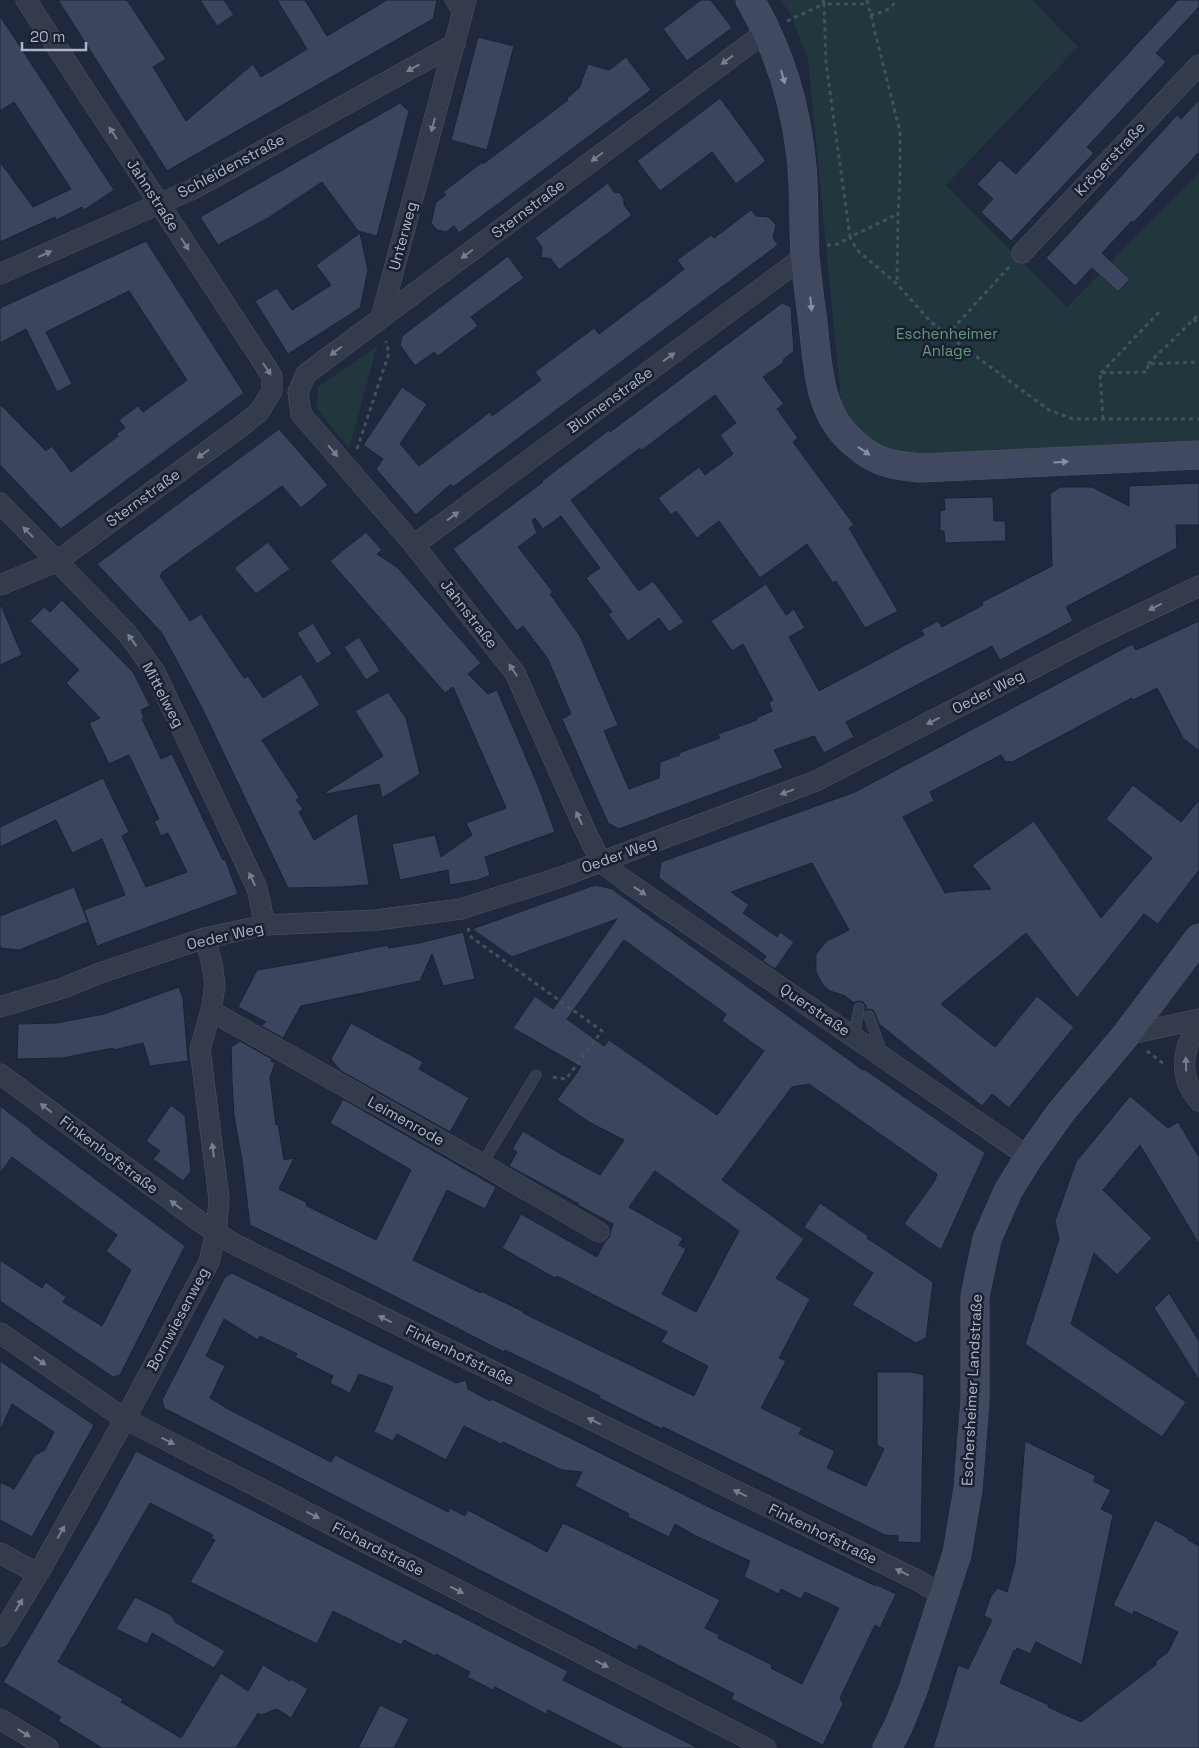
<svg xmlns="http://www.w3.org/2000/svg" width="1199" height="1748" viewBox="0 0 1199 1748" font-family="'Space Grotesk',sans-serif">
	<rect width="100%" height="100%" fill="#1f283c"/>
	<path fill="#21373d" d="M 780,0 L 1032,0 L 1078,47 L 946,185 L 1067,307 L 1199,172 L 1199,453 L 894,454 L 862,437 L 841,402 L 808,59 L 790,13 Z
		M 377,346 L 349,449 L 317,409 L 318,387 Z"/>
	<path fill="#3b455d" stroke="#1b2233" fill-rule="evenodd" d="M 58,0 L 127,0 L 166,59 L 153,67 L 186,121 L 253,64 L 261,77 L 307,49 L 277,0 L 305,0 L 327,36 L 387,0 L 437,0 L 433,19 L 167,171 Z
		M 200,0 L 224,0 L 234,15 L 217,26 Z
		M 701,0 L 711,0 L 732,28 L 687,61 L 663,29 Z
		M 1178,0 L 1199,0 L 1199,7 L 1156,53 L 1166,62 L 1087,147 L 1094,153 L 1011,241 L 981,212 L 993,199 L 977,184 L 1000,160 L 1016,174 Z
		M 0,16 L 114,190 L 84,210 L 82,207 L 56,220 L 55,217 L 0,242 L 0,162 L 33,207 L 71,189 L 14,102 L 0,111 Z
		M 478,37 L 514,46 L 487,150 L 451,140 Z
		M 626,57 L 651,90 L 459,233 L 454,226 L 446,232 L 437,230 L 431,223 L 436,202 L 446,195 L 443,192 L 484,161 L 483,164 L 568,100 L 567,98 L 579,88 L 588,64 L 609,70 Z
		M 720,98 L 766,161 L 736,184 L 712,152 L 660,191 L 637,161 Z
		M 1199,100 L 1199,152 L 1133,223 L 1132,221 L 1102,253 L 1130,279 L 1118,292 L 1092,268 L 1075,286 L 1046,258 L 1177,115 L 1181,119 Z
		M 400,103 L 409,111 L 377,236 L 358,231 L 322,182 L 268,218 L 218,245 L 200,217 Z
		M 608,183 L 614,192 L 620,193 L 624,199 L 624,205 L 632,215 L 559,270 L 551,259 L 541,257 L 542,247 L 535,238 Z
		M 751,210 L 756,216 L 769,217 L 776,225 L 773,238 L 778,245 L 453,487 L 451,484 L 416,515 L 376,469 L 383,459 L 363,445 L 402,387 L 427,404 L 400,444 L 419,466 L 490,412 L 492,416 L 541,380 L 535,372 L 594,328 L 599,334 L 665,284 L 684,269 L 677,260 L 711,235 L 714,238 Z
		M 360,233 L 368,270 L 360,308 L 288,354 L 255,301 L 277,288 L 292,310 L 331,285 L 316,265 Z
		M 146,241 L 244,393 L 61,529 L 0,465 L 0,404 L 46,451 L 52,446 L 71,472 L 118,436 L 116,434 L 125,428 L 119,420 L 138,406 L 143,412 L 187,380 L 129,291 L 46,332 L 72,384 L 57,392 L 26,329 L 0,343 L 0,308 Z
		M 508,256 L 524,278 L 471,317 L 478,326 L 438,356 L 434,352 L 415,366 L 400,345 L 402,336 Z
		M 782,303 L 791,307 L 794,351 L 783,360 L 784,362 L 763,377 L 784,404 L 777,409 L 798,438 L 793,442 L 854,525 L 849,528 L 898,611 L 865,628 L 836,581 L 833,583 L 807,544 L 760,578 L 719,521 L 697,538 L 676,511 L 671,515 L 658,498 L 699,467 L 705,475 L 733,454 L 720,435 L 736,423 L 715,395 L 642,450 L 640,448 L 571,500 L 639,591 L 653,581 L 684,622 L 669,632 L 659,618 L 628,641 L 608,614 L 612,612 L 586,578 L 600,568 L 561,516 L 543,529 L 535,518 L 532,520 L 537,533 L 518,547 L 553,592 L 550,594 L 580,636 L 618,725 L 604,731 L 629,789 L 659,778 L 660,762 L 680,755 L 679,753 L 720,738 L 718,734 L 757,720 L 756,718 L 772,711 L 769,702 L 773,700 L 743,644 L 732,651 L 711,621 L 766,584 L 786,615 L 794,609 L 805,628 L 789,637 L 819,691 L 924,635 L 921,630 L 938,621 L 942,627 L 983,605 L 982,602 L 1052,566 L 1050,494 L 1060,487 L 1092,487 L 1129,506 L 1129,486 L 1199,483 L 1199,525 L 1176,525 L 1177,548 L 1066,607 L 1073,621 L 1000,660 L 992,646 L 846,722 L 854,737 L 824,753 L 814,736 L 774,750 L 783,768 L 619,829 L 608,823 L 562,719 L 571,714 L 548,659 L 523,626 L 517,631 L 453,549 L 543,482 L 542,481 L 609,430 L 610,432 Z
		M 279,429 L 328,485 L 301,508 L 282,486 L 161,573 L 162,574 L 160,576 L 190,621 L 201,614 L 244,678 L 248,676 L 263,698 L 301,674 L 320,705 L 262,740 L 299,797 L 296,800 L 303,809 L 299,812 L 314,840 L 357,813 L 369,885 L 340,887 L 288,888 L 202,708 L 162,633 L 97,564 Z
		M 993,497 L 994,521 L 1005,521 L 1006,541 L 945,543 L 944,531 L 940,531 L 940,511 L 945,510 L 944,498 Z
		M 366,532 L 382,550 L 377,554 L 398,568 L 481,663 L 468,674 L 488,694 L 497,690 L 539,788 L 555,832 L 485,857 L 490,875 L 478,880 L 450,885 L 448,870 L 400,880 L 392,844 L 435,835 L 441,857 L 472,835 L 466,823 L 506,808 L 453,687 L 445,693 L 330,561 Z
		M 268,542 L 290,569 L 256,594 L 234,568 Z
		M 62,600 L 133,672 L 150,706 L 141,710 L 144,718 L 142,719 L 161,759 L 172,754 L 223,860 L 225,859 L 238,894 L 97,946 L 84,910 L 125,895 L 102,839 L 72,853 L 56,820 L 0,847 L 0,827 L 103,778 L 129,832 L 122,836 L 146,887 L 187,872 L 168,833 L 161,836 L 154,821 L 159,819 L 129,755 L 109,764 L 89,723 L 100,718 L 66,683 L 79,670 L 30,621 L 44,607 L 50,612 Z
		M 0,603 L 22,655 L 0,665 Z
		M 1199,621 L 1199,751 L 1183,738 L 1157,688 L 1133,700 L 1132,698 L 1012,762 L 1005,761 L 1001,755 L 930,792 L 934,801 L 903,817 L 945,893 L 957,891 L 991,889 L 972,865 L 1034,821 L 1101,918 L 1152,858 L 1106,819 L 1133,785 L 1181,822 L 1199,800 L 1199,870 L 1158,924 L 1144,914 L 1077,998 L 1026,933 L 941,1004 L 995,1047 L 1037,996 L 1074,1027 L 1009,1108 L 992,1094 L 982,1106 L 879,1024 L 874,1011 L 870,1009 L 866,1010 L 866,1006 L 863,1002 L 857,1001 L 854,1003 L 845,996 L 830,991 L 823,985 L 816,972 L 816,954 L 827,941 L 849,930 L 812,863 L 731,892 L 749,905 L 743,913 L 777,937 L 780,932 L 794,942 L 775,969 L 763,961 L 766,956 L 659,878 L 661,862 L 855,792 L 1132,644 L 1136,650 Z
		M 313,623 L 332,654 L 317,664 L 297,633 Z
		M 359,637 L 380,671 L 366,680 L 344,647 Z
		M 388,692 L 406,718 L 420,774 L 382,798 L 379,784 L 326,794 L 326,792 L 383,756 L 355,711 Z
		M 595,885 L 612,889 L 863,1070 L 864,1069 L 985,1153 L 941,1250 L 904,1224 L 934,1182 L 937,1174 L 809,1084 L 792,1087 L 722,1180 L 804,1239 L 776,1278 L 810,1299 L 779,1358 L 786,1361 L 761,1408 L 802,1428 L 799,1434 L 835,1451 L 827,1468 L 866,1486 L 884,1449 L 877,1445 L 877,1372 L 911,1372 L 924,1375 L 921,1543 L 898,1542 L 898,1536 L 885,1535 L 663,1427 L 662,1429 L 599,1398 L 600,1396 L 505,1350 L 504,1352 L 359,1278 L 250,1225 L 242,1160 L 234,1116 L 232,1081 L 231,1047 L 240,1041 L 272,1059 L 271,1061 L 275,1063 L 270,1078 L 276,1125 L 278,1124 L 284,1160 L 294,1158 L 279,1189 L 306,1202 L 307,1206 L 376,1240 L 411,1170 L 330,1123 L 343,1099 L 496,1187 L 485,1209 L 447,1190 L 413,1260 L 481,1293 L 481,1291 L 524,1312 L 523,1313 L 694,1396 L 708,1366 L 661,1342 L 667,1332 L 557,1276 L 555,1278 L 502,1248 L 521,1214 L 597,1257 L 604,1243 L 609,1238 L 613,1224 L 578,1205 L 579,1204 L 509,1166 L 517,1152 L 512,1149 L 523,1131 L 561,1154 L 600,1175 L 624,1140 L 589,1122 L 557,1100 L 581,1067 L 513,1028 L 535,996 L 553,1009 L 617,919 L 512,957 L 472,929 ZM 624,940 L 726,1014 L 722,1021 L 764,1051 L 717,1115 L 609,1040 L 604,1046 L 567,1019 ZM 655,1171 L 739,1231 L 696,1312 L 662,1294 L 686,1249 L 679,1245 L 683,1238 L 629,1207 Z
		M 74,887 L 88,922 L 19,950 L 0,948 L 0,916 Z
		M 463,932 L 475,979 L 443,986 L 432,954 L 420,981 L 301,1006 L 283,1038 L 261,1026 L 266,1022 L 238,1007 L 257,970 L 310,961 L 388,945 L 389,948 L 419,943 Z
		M 179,987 L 183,998 L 188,1061 L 150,1066 L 143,1043 L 114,1050 L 113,1048 L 62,1058 L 17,1059 L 18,1024 L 56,1023 L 104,1014 Z
		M 351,1023 L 423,1062 L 419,1069 L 469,1098 L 450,1132 L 341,1071 L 331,1059 Z
		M 1130,1096 L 1168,1128 L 1178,1122 L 1199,1157 L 1199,1244 L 1140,1145 L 1103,1190 L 1152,1238 L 1117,1275 L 1094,1253 L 1071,1324 L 1186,1402 L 1162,1437 L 1025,1344 L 1059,1239 L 1055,1221 L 1076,1162 Z
		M 171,1105 L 185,1116 L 191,1171 L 183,1181 L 153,1159 L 160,1151 L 146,1141 Z
		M 0,1106 L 32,1130 L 31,1131 L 185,1246 L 120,1375 L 113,1377 L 0,1301 L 0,1260 L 42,1288 L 46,1282 L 66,1297 L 63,1302 L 102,1326 L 131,1270 L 106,1251 L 117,1235 L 12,1157 L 0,1173 Z
		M 820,1203 L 868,1236 L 867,1238 L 933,1282 L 926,1338 L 916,1343 L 852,1305 L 873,1273 L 804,1227 Z
		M 232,1273 L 456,1383 L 466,1380 L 468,1389 L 490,1401 L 492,1399 L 707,1506 L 876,1586 L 877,1585 L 896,1594 L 880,1628 L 875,1625 L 840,1698 L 843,1704 L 823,1745 L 731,1699 L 734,1694 L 639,1645 L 636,1650 L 164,1408 L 162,1400 L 225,1277 ZM 224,1319 L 258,1340 L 260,1336 L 297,1354 L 295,1357 L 333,1376 L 330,1383 L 350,1393 L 359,1374 L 393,1387 L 374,1432 L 393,1441 L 397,1434 L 446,1460 L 464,1426 L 501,1444 L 503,1442 L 562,1470 L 582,1472 L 575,1486 L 629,1514 L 628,1517 L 669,1537 L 675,1524 L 694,1535 L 750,1561 L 744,1577 L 779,1594 L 781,1589 L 801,1599 L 805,1592 L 839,1608 L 802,1684 L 771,1668 L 772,1665 L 718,1638 L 719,1635 L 705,1628 L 720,1600 L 603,1542 L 563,1523 L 547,1552 L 468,1510 L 465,1516 L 450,1508 L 448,1512 L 335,1455 L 331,1462 L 230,1410 L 210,1398 L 225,1366 L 206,1356 Z
		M 1169,1293 L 1199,1341 L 1199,1380 L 1154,1308 Z
		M 0,1361 L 94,1425 L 32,1537 L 0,1520 L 0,1482 L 14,1489 L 35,1455 L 45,1450 L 54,1432 L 12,1404 L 0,1431 Z
		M 1025,1441 L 1096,1476 L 1093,1481 L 1111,1490 L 1101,1509 L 1113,1515 L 1082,1665 L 1036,1642 L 1030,1654 L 1017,1648 L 1016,1651 L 1014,1650 L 1000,1683 L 1049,1705 L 1048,1707 L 1081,1722 L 1157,1664 L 1155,1662 L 1168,1652 L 1178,1632 L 1134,1611 L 1133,1615 L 1113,1605 L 1155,1520 L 1175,1530 L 1174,1531 L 1188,1538 L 1188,1540 L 1199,1546 L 1199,1748 L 933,1748 L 958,1665 L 968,1669 L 992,1620 L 984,1616 L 991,1596 L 998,1588 L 1007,1592 L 1015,1564 Z
		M 136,1451 L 568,1671 L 563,1680 L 698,1748 L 623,1748 L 548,1710 L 546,1714 L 495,1687 L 493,1690 L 467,1677 L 470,1672 L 436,1654 L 435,1656 L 404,1640 L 401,1645 L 333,1611 L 317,1644 L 190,1582 L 215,1540 L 211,1538 L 213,1535 L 150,1503 L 58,1662 L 123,1699 L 121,1702 L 181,1738 L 221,1673 L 248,1691 L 263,1665 L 290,1681 L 291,1679 L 308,1689 L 291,1718 L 277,1709 L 261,1715 L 258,1713 L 236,1748 L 102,1748 L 58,1721 L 61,1717 L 3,1682 L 97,1523 Z
		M 135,1597 L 171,1615 L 175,1622 L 225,1651 L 214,1668 L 152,1633 L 147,1644 L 116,1629 Z
		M 380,1705 L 409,1719 L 394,1748 L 358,1748 Z"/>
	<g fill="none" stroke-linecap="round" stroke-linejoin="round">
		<g stroke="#4e5567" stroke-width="11">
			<path id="service" d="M 450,0 L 460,17
				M 869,1016 L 882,1053
				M 854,1037 L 859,1008
				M 482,1164 L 536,1075"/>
		</g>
		<g stroke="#4e5567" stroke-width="21">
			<path id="minor" d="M 767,31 L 306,374 L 298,392 L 301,414 L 414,545 L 515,673 L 586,832 L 601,862 L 627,882 L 1029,1157
				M 1022,253 L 1199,65
				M 0,274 L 193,189 L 455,44
				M 381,318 L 466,0
				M 0,503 L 127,633 L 155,672 L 257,888 L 265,925
				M 414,545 L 805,256
				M 0,585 L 56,562 L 243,425 L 259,412 L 272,391 L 272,376 L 26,0
				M 0,1007 L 63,988 L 100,973 L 205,938 L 265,925 L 376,920 L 461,909 L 561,877 L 816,781 L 1095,636 L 1199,586
				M 211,1011 L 482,1164 L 599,1232
				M 1199,1029 C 1185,1038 1182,1065 1187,1081 C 1189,1088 1195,1095 1199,1101
				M 1126,1035 L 1199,1019
				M 0,1074 L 199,1221 L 234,1244 L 919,1581 L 944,1596
				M 0,1333 L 125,1419 L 766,1748
				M 0,1553 L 38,1574
				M 0,1636 L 38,1574 L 125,1419 L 209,1262 L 216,1233 L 219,1199 L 200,1049 L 211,1011 L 215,985 L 212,964 L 205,938
				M 0,1719 L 48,1748"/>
		</g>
		<g stroke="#4e5567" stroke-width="29">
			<path id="secondary" d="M 750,0 C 778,48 795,103 801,157 C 805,190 803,223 805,256 C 807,278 810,301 813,323 C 818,367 818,414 855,444 C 864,452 876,460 888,463 C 898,466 910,467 921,468 L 1199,455
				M 887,1748 L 898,1727 L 913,1690 L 957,1554 L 968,1489 L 975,1400 L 975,1296 L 987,1239 L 1008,1191 L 1029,1157 L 1061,1112 L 1126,1035 L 1199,938"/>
		</g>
		<path stroke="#3f545b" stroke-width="3" stroke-dasharray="4 4" stroke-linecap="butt" d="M 823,0 L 824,4 L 867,4
			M 867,0 L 900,132 L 900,178 L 898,214 L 897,284
			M 870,15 C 880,13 891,11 896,0
			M 787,21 L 824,4 L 826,63 L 850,237 L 898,214
			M 827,245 L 838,244 L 850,237 L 857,250 L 897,284 L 931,322 L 947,335 L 1049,410 L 1073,419 L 1199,419
			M 1194,319 L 1199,314
			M 947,335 L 1009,267
			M 1148,364 L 1194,319 L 1199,324
			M 1101,373 L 1162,309
			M 1103,419 L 1100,373 L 1147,372 L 1148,364 L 1199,362
			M 357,449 L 389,353 L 386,341
			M 468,928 L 471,937 L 602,1031 L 566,1079 L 550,1077
			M 1147,1051 L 1164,1064"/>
		<use href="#service" stroke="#333b4c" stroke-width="10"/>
		<use href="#minor" stroke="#333b4c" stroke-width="20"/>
		<use href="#secondary" stroke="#414960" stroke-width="28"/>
	</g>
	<defs><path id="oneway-solid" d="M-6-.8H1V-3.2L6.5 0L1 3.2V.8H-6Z" transform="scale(1.25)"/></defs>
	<g fill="#777e91">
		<use href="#oneway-solid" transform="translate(727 60) rotate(143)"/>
		<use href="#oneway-solid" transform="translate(413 68) rotate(151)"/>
		<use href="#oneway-solid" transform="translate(433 125) rotate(105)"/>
		<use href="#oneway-solid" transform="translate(113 133) rotate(-123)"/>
		<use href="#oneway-solid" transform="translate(597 157) rotate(143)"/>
		<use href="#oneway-solid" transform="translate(185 244) rotate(57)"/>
		<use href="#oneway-solid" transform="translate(45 254) rotate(-24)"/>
		<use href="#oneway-solid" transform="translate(467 254) rotate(143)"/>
		<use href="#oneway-solid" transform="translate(336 351) rotate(143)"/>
		<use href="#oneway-solid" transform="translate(669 357) rotate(-36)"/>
		<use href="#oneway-solid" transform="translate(267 369) rotate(57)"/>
		<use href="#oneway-solid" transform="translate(333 451) rotate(49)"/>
		<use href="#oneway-solid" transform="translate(203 454) rotate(144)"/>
		<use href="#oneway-solid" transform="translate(453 516) rotate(-36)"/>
		<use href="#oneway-solid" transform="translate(28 532) rotate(-134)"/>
		<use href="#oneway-solid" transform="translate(1155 607) rotate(154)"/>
		<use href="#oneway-solid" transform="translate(132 640) rotate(-126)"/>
		<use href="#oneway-solid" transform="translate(513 670) rotate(-124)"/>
		<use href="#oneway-solid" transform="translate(933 721) rotate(153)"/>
		<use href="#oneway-solid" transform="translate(787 792) rotate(160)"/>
		<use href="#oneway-solid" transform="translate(579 818) rotate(-114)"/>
		<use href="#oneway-solid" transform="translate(252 879) rotate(-115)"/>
		<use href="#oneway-solid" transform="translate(640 891) rotate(34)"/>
		<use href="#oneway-solid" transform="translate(1186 1064) rotate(-91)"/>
		<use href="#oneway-solid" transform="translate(46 1108) rotate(-143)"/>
		<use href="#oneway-solid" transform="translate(213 1150) rotate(-97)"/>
		<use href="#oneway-solid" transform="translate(176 1205) rotate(-143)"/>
		<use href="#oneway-solid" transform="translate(385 1319) rotate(-154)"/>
		<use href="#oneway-solid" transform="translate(40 1361) rotate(34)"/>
		<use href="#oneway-solid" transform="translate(594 1421) rotate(-154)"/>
		<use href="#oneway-solid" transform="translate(168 1441) rotate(27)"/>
		<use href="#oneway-solid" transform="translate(740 1493) rotate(-154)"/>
		<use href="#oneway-solid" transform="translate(313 1515) rotate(27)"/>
		<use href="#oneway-solid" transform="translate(61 1532) rotate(-61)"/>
		<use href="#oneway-solid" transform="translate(902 1572) rotate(-154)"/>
		<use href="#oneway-solid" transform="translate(457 1590) rotate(27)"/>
		<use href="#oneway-solid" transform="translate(19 1605) rotate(-59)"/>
		<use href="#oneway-solid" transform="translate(602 1664) rotate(27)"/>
		<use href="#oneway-solid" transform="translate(24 1733) rotate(32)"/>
	</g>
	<g fill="#888fa4">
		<use href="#oneway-solid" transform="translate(783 77) rotate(74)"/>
		<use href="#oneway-solid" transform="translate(811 304) rotate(84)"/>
		<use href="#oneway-solid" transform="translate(864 451) rotate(34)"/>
		<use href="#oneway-solid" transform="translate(1061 462) rotate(-3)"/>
	</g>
	<g text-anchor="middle" stroke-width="5" stroke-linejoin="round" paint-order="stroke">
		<g font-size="15" fill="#aeb5c9" stroke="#192031">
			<text transform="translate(1110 159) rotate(-47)" y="5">Krögerstraße</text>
			<text transform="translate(231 166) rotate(-28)" y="5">Schleidenstraße</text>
			<text transform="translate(153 195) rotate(57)" y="5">Jahnstraße</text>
			<text transform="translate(528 209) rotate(-37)" y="5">Sternstraße</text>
			<text transform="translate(403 236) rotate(-75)" y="5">Unterweg</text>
			<text transform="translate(610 400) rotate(-36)" y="5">Blumenstraße</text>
			<text transform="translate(143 498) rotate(-36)" y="5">Sternstraße</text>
			<text transform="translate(469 614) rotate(52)" y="5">Jahnstraße</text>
			<text transform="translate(988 692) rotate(-27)" y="5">Oeder Weg</text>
			<text transform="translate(163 695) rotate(62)" y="5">Mittelweg</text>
			<text transform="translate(619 855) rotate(-20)" y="5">Oeder Weg</text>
			<text transform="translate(225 936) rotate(-13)" y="5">Oeder Weg</text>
			<text transform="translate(815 1010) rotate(34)" y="5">Querstraße</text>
			<text transform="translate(406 1121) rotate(29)" y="5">Leimenrode</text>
			<text transform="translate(109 1155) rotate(37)" y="5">Finkenhofstraße</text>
			<text transform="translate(178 1319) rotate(-62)" y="5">Bornwiesenweg</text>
			<text transform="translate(460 1355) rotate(26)" y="5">Finkenhofstraße</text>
			<text transform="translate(972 1390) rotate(-87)" y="5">Eschersheimer Landstraße</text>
			<text transform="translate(823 1534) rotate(26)" y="5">Finkenhofstraße</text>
			<text transform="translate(378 1549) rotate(27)" y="5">Fichardstraße</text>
		</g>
		<g font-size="15" fill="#639c77" stroke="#192031">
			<text x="947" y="339">Eschenheimer<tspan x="947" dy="17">Anlage</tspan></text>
		</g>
	</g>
	<path d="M22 42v8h64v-8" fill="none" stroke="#aeb5c9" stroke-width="2.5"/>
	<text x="30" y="42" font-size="15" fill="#aeb5c9" stroke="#192031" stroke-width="4" paint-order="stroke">20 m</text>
</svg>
